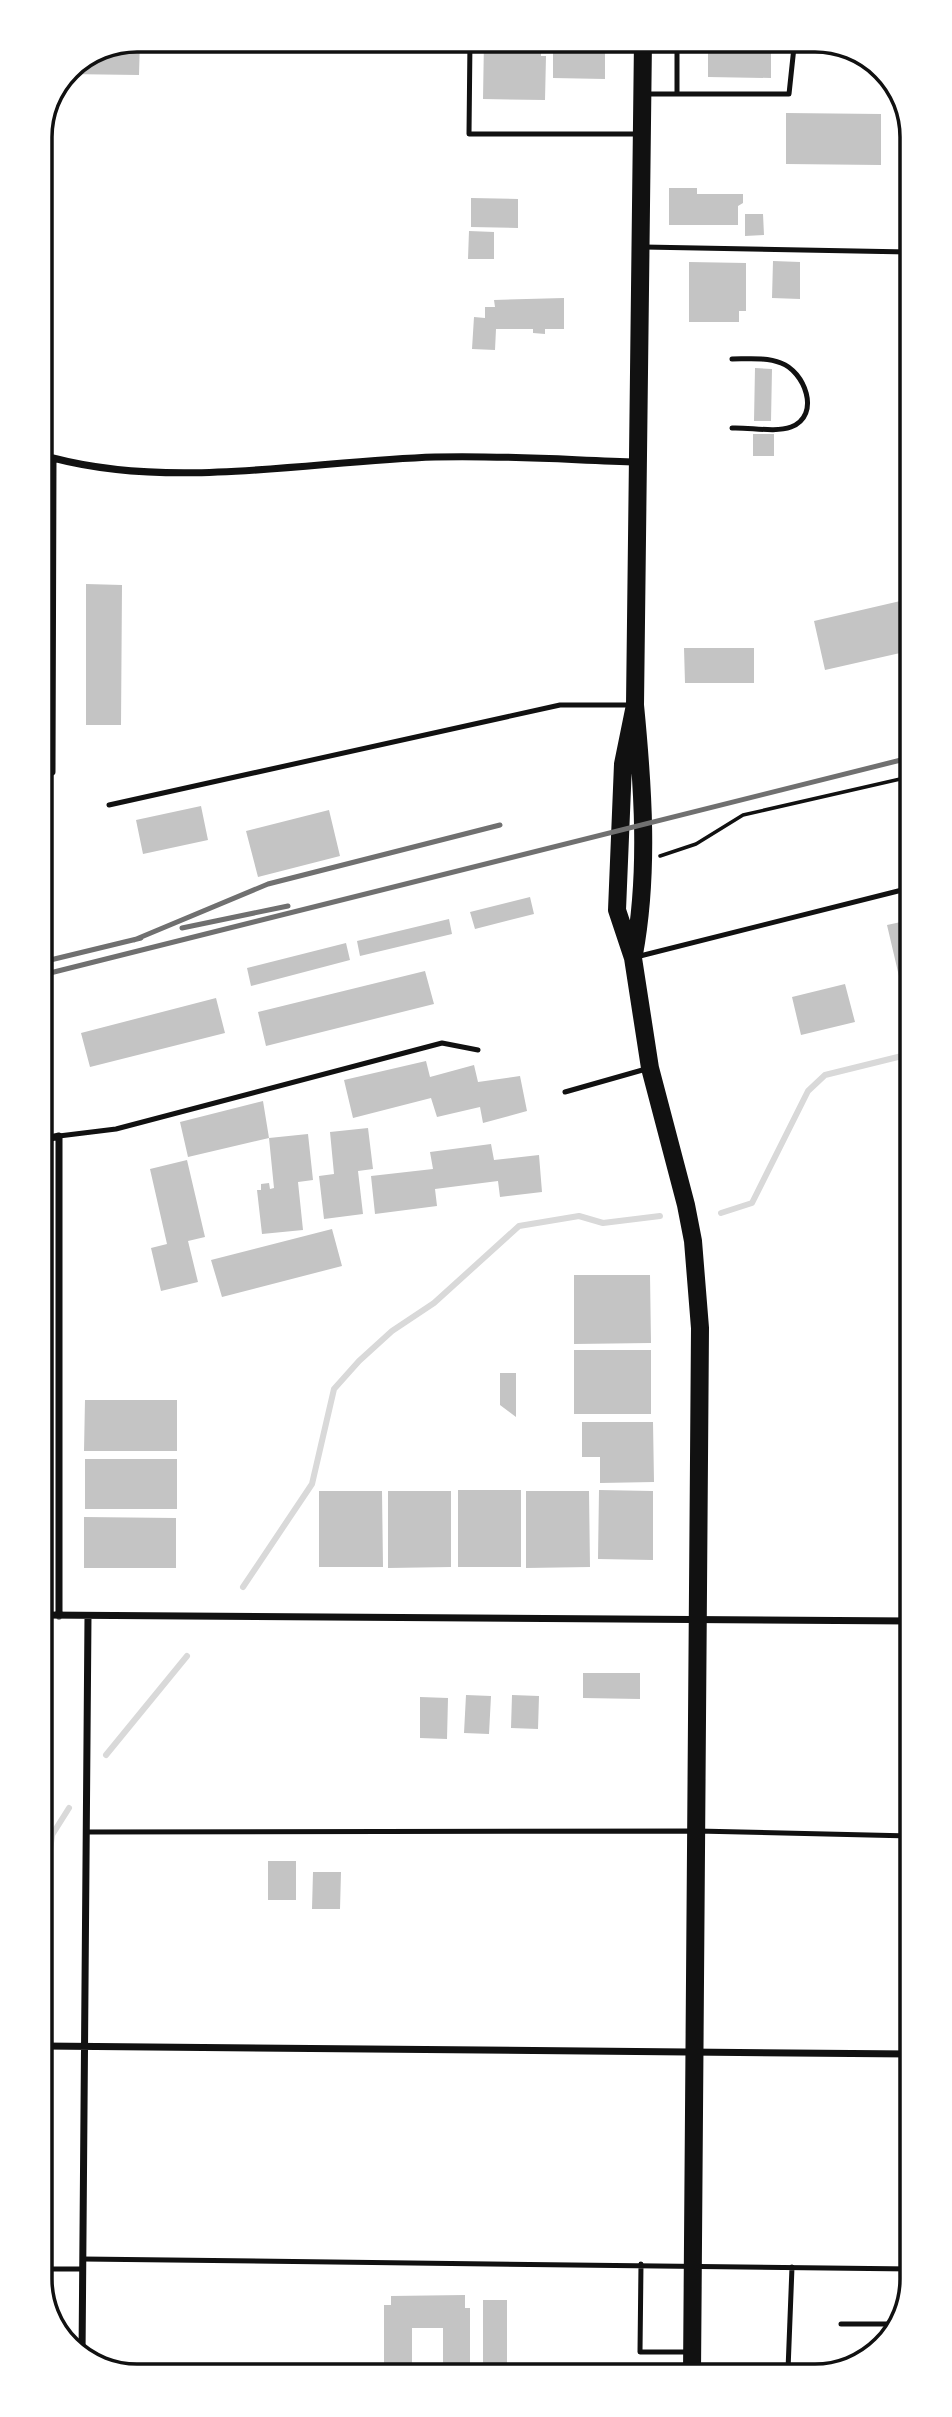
<svg xmlns="http://www.w3.org/2000/svg" width="952" height="2417" viewBox="0 0 952 2417" font-family="Arial,sans-serif">
	<rect width="100%" height="100%" fill="#fff"/>
	<g fill="none" stroke-linecap="round" stroke-linejoin="round">
		<path stroke="#d9d9d9" stroke-width="6" d="M 721,1213 L 752,1203 L 808,1091 L 825,1075 L 910,1054
			M 243,1587 L 312,1484 L 334,1389 L 359,1361 L 392,1331 L 434,1303 L 519,1226 L 579,1216 L 603,1223 L 660,1216
			M 106,1755 L 187,1656
			M 43,1906 L 52,1835 L 69,1808"/>
	</g>
	<path fill="#c4c4c4" d="M 140,40 L 139,75 L 66,74 L 69,68 Z
		M 484,40 L 541,40 L 541,56 L 546,56 L 545,100 L 483,99 Z
		M 708,40 L 771,40 L 771,78 L 708,77 Z
		M 553,51 L 605,52 L 605,79 L 553,78 Z
		M 786,113 L 881,114 L 881,165 L 786,164 Z
		M 669,188 L 697,188 L 697,194 L 743,194 L 743,203 L 738,206 L 738,225 L 669,225 Z
		M 471,198 L 518,199 L 518,228 L 471,227 Z
		M 745,214 L 763,214 L 764,235 L 745,236 Z
		M 469,231 L 494,232 L 494,259 L 468,259 Z
		M 773,261 L 800,262 L 800,299 L 772,298 Z
		M 689,262 L 746,263 L 746,311 L 739,311 L 739,322 L 689,322 Z
		M 564,298 L 564,329 L 545,329 L 545,334 L 533,333 L 533,329 L 496,329 L 495,350 L 472,349 L 474,317 L 485,318 L 485,307 L 495,307 L 494,300 Z
		M 755,368 L 772,369 L 771,421 L 754,421 Z
		M 753,434 L 774,434 L 774,456 L 753,456 Z
		M 86,584 L 122,585 L 121,725 L 86,725 Z
		M 909,599 L 909,651 L 825,670 L 814,621 Z
		M 684,648 L 754,648 L 754,683 L 685,683 Z
		M 201,806 L 208,840 L 143,854 L 136,820 Z
		M 329,810 L 340,856 L 258,877 L 246,831 Z
		M 530,897 L 534,914 L 475,929 L 470,912 Z
		M 449,919 L 452,934 L 360,956 L 357,941 Z
		M 910,920 L 910,1019 L 909,1019 L 887,925 Z
		M 346,943 L 350,960 L 251,986 L 247,968 Z
		M 425,971 L 434,1004 L 266,1046 L 258,1012 Z
		M 845,984 L 855,1022 L 801,1035 L 792,997 Z
		M 216,998 L 225,1033 L 90,1067 L 81,1033 Z
		M 426,1061 L 430,1077 L 474,1065 L 478,1082 L 520,1076 L 527,1111 L 483,1123 L 480,1107 L 437,1117 L 431,1098 L 353,1118 L 344,1080 Z
		M 263,1101 L 269,1138 L 188,1157 L 180,1122 Z
		M 368,1128 L 373,1169 L 358,1171 L 363,1214 L 324,1219 L 319,1176 L 334,1174 L 330,1132 Z
		M 308,1134 L 313,1180 L 298,1182 L 303,1230 L 262,1234 L 257,1190 L 261,1190 L 261,1184 L 269,1183 L 270,1189 L 274,1188 L 269,1138 Z
		M 491,1144 L 494,1160 L 539,1155 L 542,1192 L 500,1197 L 498,1181 L 435,1189 L 437,1206 L 375,1214 L 371,1176 L 433,1169 L 430,1152 Z
		M 187,1160 L 205,1237 L 188,1241 L 198,1282 L 161,1291 L 151,1248 L 167,1244 L 150,1169 Z
		M 332,1229 L 342,1266 L 222,1297 L 211,1260 Z
		M 574,1275 L 650,1275 L 651,1343 L 574,1344 Z
		M 574,1350 L 651,1350 L 651,1414 L 574,1414 Z
		M 500,1373 L 516,1373 L 516,1417 L 500,1405 Z
		M 85,1400 L 177,1400 L 177,1451 L 84,1451 Z
		M 582,1422 L 653,1422 L 654,1482 L 600,1483 L 600,1457 L 582,1457 Z
		M 85,1459 L 177,1459 L 177,1509 L 85,1509 Z
		M 458,1490 L 521,1490 L 521,1567 L 458,1567 Z
		M 599,1490 L 653,1491 L 653,1560 L 598,1559 Z
		M 319,1491 L 382,1491 L 383,1567 L 319,1567 Z
		M 388,1491 L 451,1491 L 451,1567 L 388,1568 Z
		M 526,1491 L 589,1491 L 590,1567 L 526,1568 Z
		M 84,1517 L 176,1518 L 176,1568 L 84,1568 Z
		M 583,1673 L 640,1673 L 640,1699 L 583,1698 Z
		M 466,1695 L 491,1696 L 489,1734 L 464,1733 Z
		M 512,1695 L 539,1696 L 538,1729 L 511,1728 Z
		M 420,1697 L 448,1698 L 447,1739 L 420,1738 Z
		M 268,1861 L 296,1861 L 296,1900 L 268,1900 Z
		M 313,1872 L 341,1872 L 340,1909 L 312,1909 Z
		M 465,2295 L 465,2308 L 470,2308 L 470,2365 L 465,2366 L 465,2375 L 443,2375 L 443,2328 L 412,2328 L 412,2375 L 384,2375 L 384,2305 L 391,2305 L 391,2296 Z
		M 483,2300 L 507,2300 L 507,2375 L 472,2375 L 472,2364 L 483,2364 Z"/>
	<g fill="none" stroke-linecap="round" stroke-linejoin="round">
		<path stroke="#111" stroke-width="3.5" d="M 660,856 L 696,844 L 743,815 L 909,777"/>
		<path stroke="#111" stroke-width="5" d="M 470,40 L 469,134 L 638,134
			M 677,40 L 677,94
			M 647,94 L 789,94 L 794,47 L 785,40
			M 644,247 L 909,252
			M 732,428 C 749,427 775,433 791,427 C 822,415 804,371 781,363 C 766,357 747,359 732,359
			M 109,805 L 560,705 L 631,705
			M 636,957 L 910,888
			M 565,1092 L 646,1069
			M 59,1136 L 116,1129 L 442,1043 L 478,1050
			M 87,1832 L 697,1831 L 911,1836
			M 83,2259 L 912,2269
			M 641,2264 L 640,2352 L 689,2352
			M 44,2269 L 82,2269
			M 904,2304 L 905,2269
			M 841,2324 L 897,2324
			M 788,2370 L 792,2267"/>
		<path stroke="#111" stroke-width="7" d="M 52,772 L 53,458 C 175,490 310,461 435,457 C 502,455 570,460 638,462
			M 42,1140 L 59,1136 L 59,1616
			M 43,1615 L 911,1621
			M 43,2046 L 911,2054
			M 82,2358 L 88,1616"/>
		<path stroke="#111" stroke-width="18" d="M 635,705 L 623,764 L 617,910 L 633,958 L 650,1068 L 686,1205 L 693,1241 L 700,1328 L 692,2374
			M 634,954 C 649,873 643,787 635,705 L 643,40"/>
		<path stroke="#707070" stroke-width="5" d="M 182,928 L 288,906
			M 134,940 L 268,884 L 500,825
			M 42,962 L 141,938
			M 42,975 L 909,758"/>
	</g>
	<path d="M0 0H952V2417H0ZM137 52H815A85 85 0 0 1 900 137V2279A85 85 0 0 1 815 2364H137A85 85 0 0 1 52 2279V137A85 85 0 0 1 137 52Z" fill="#fff" fill-rule="evenodd"/>
	<path fill="none" stroke="#111" stroke-width="3.5" d="M137 52H815A85 85 0 0 1 900 137V2279A85 85 0 0 1 815 2364H137A85 85 0 0 1 52 2279V137A85 85 0 0 1 137 52Z"/>
</svg>
